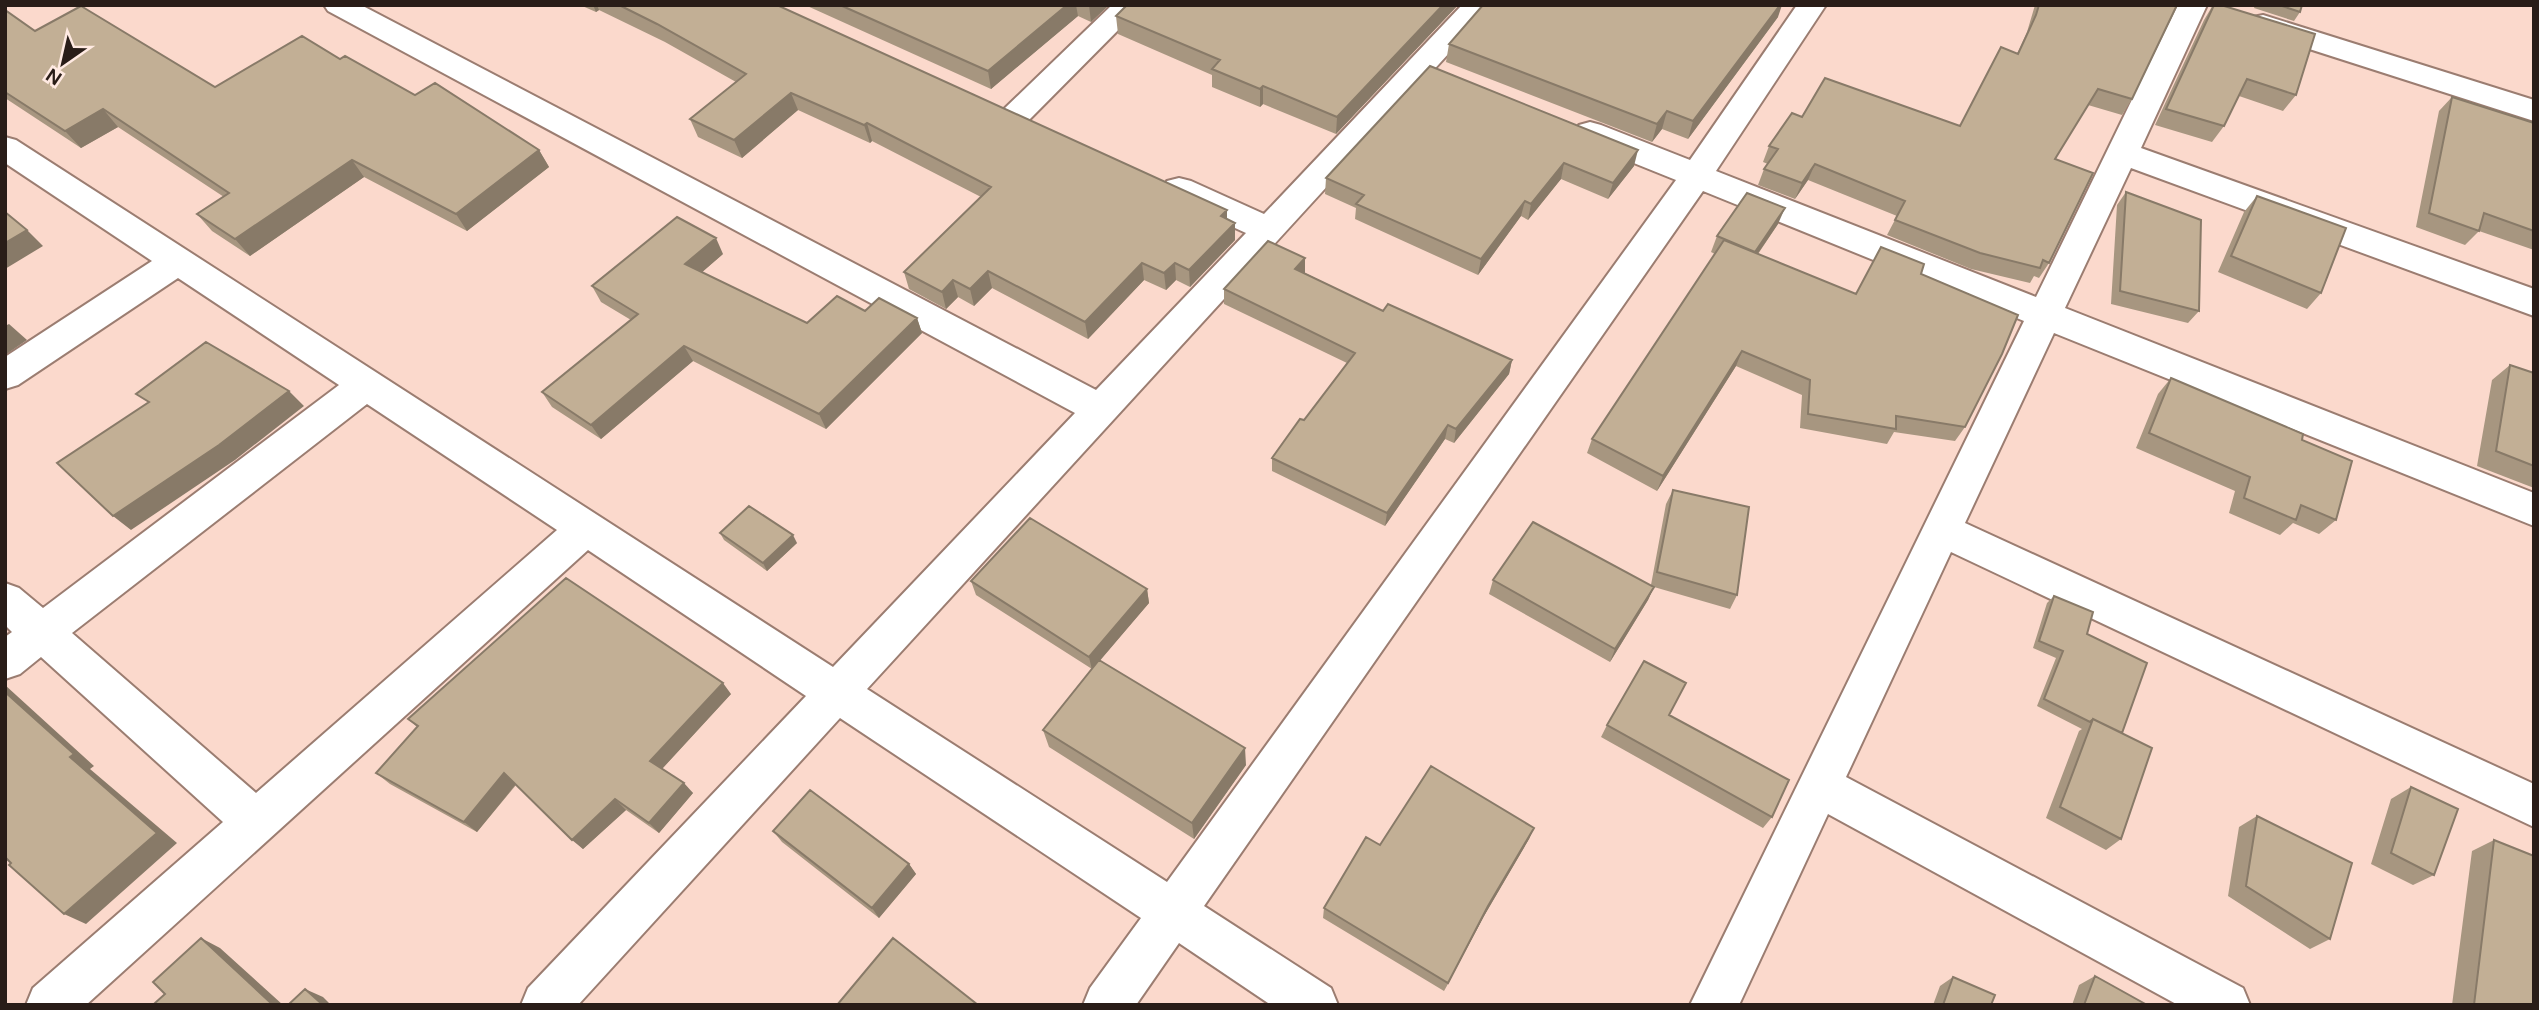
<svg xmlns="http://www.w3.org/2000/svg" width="2539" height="1010" viewBox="0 0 2539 1010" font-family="'DM Sans',sans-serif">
	<rect width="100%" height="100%" fill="#fbd9cc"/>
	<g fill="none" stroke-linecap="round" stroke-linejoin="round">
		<g stroke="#9b7d71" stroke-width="4">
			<path id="minor" d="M 324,5 L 361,5 L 1096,390 L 1246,233 L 1167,197 L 1163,189 L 1167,181 L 1179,178 L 1191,181 L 1264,214 L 1462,5 L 1493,5 L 867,689 L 1167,882 L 1676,180 L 1579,141 L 1574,133 L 1579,125 L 1590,122 L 1601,125 L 1690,160 L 1797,5 L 1826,5 L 1716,171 L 2036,297 L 2178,5 L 2207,5 L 2141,148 L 2534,289 L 2534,316 L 2131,168 L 2065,308 L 2534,493 L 2534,526 L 2054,333 L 1965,523 L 2534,784 L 2534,827 L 1951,552 L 1846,777 L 2243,988 L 2250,1005 L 2178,1005 L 1828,814 L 1739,1005 L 1690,1005 L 2024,321 L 1703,191 L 1204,906 L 1331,988 L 1338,1005 L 1271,1005 L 1179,943 L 1136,1005 L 1083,1005 L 1090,988 L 1141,918 L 840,718 L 578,1005 L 521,1005 L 528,988 L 806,696 L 588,550 L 86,1005 L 26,1005 L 33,988 L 223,822 L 41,657 L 20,674 L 5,679 L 5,637 L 12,632 L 5,625 L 5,583 L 19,588 L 43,608 L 339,385 L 178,278 L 18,385 L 5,389 L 5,357 L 152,261 L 5,163 L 5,137 L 16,140 L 833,667 L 1075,413 L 328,11 ZM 367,404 L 557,530 L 256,793 L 72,633 Z
				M 1112,5 L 1143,5 L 1027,122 L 1016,125 L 1005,122 L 1000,115 L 1005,108 Z
				M 2263,15 L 2534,100 L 2534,121 L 2253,31 L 2248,24 L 2253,17 Z"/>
		</g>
		<use href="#minor" fill="#fff" fill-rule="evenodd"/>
	</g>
	<path fill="#a79680" d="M 580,5 L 777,5 L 1227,210 L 1227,219 L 1235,240 L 1190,287 L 1176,280 L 1166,290 L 1144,280 L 1088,339 L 992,288 L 974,306 L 958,297 L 946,309 L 909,289 L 904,272 L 981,197 L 872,141 L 870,143 L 798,110 L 742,158 L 698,137 L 690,119 L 736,82 L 665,42 L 599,10 L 596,12 Z
		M 805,5 L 1109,5 L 1091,22 L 1078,16 L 991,89 Z
		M 1458,5 L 1336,134 L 1263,104 L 1260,107 L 1212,87 L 1212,75 L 1118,34 L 1116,16 Z
		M 2035,5 L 2177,5 L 2132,99 L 2122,115 L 2088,105 L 2055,159 L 2049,263 L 2039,278 L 2034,276 L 2030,283 L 1971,269 L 1887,235 L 1897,216 L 1808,180 L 1795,199 L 1758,185 L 1764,169 L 1768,164 L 1763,162 L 1769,146 L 1802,117 L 1960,126 L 2017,54 L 2027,32 Z
		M 2213,5 L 2296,95 L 2283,111 L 2239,96 L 2224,126 L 2212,142 L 2155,125 L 2204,20 Z
		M 2255,5 L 2302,5 L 2300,12 L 2294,21 L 2254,8 Z
		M 5,10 L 35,31 L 215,87 L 340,59 L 415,95 L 539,150 L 549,167 L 467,231 L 364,177 L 250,256 L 212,231 L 197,214 L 224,197 L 118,127 L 81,148 L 5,98 Z
		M 1778,17 L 1688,139 L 1662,129 L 1652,142 L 1446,62 L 1449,44 Z
		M 1430,66 L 1634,166 L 1608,199 L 1561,179 L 1528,220 L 1521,216 L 1478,275 L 1355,219 L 1356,208 L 1325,194 L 1326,178 Z
		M 2452,97 L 2534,123 L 2534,250 L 2479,231 L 2465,245 L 2416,227 L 2439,111 Z
		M 2126,192 L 2199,311 L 2188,323 L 2111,304 L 2117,205 Z
		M 2257,196 L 2321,293 L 2307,309 L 2218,272 L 2244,212 Z
		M 1778,224 L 1758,254 L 1856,294 L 1921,274 L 1965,427 L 1955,441 L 1894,432 L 1887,444 L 1800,428 L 1802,395 L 1736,366 L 1657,491 L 1587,453 L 1592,439 L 1715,254 L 1711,252 L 1717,236 Z
		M 723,254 L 702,272 L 807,323 L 865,311 L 917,318 L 922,333 L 826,429 L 693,361 L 601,439 L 552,407 L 542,392 L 631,320 L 601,302 L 592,286 Z
		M 1305,273 L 1383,311 L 1512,360 L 1509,374 L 1454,443 L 1445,439 L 1385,526 L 1272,471 L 1272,458 L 1304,420 L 1347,363 L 1224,304 L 1224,289 Z
		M 2510,365 L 2534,373 L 2534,488 L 2477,466 L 2492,380 Z
		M 2171,378 L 2302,440 L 2336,520 L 2319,534 L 2293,523 L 2280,535 L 2229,513 L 2235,491 L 2136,448 L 2158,394 Z
		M 1673,490 L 1737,595 L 1730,609 L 1654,587 L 1648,600 L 1610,662 L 1489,594 L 1493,580 L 1651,585 L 1666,504 Z
		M 720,533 L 797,543 L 767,571 L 724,540 Z
		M 971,581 L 1147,589 L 1149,603 L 1099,661 L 1246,765 L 1194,839 L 1049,747 L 1043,730 L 1092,669 L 976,595 Z
		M 2054,596 L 2087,634 L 2122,733 L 2121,839 L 2106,850 L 2046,818 L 2079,731 L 2082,729 L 2037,706 L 2056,658 L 2033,648 L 2047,603 Z
		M 731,694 L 662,769 L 693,793 L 659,833 L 626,810 L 583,849 L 516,785 L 477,832 L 390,784 L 376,773 L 417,727 L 408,719 Z
		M 1669,715 L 1772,817 L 1763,828 L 1601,737 L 1607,725 Z
		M 2411,787 L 2434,875 L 2413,885 L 2371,864 L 2391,799 Z
		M 2257,816 L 2330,939 L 2310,949 L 2228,896 L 2239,827 Z
		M 1534,828 L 1529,839 L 1484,916 L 1444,991 L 1323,918 L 1324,908 L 1380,845 Z
		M 773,831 L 909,864 L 916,874 L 879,918 L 782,842 Z
		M 2494,840 L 2534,1005 L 2452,1005 L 2472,851 Z
		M 2095,976 L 2147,1005 L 2072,1005 L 2079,985 Z
		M 1953,977 L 1991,1005 L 1933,1005 L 1940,986 Z"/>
	<path fill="#887a68" d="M 593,5 L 597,5 L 599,10 L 596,12 Z
		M 1067,5 L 1076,5 L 1078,16 L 991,89 L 988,71 Z
		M 1089,5 L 1109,5 L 1091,22 Z
		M 1443,5 L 1458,5 L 1336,134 L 1337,117 Z
		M 1780,5 L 1782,5 L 1778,17 L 1688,139 L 1693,121 Z
		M 1263,86 L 1263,104 L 1260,107 L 1260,89 Z
		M 791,93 L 798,110 L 742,158 L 734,140 Z
		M 103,109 L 118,127 L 81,148 L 65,131 Z
		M 1667,111 L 1662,129 L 1652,142 L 1657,124 Z
		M 867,123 L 872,141 L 870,143 L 864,125 Z
		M 539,150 L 549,167 L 467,231 L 456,214 Z
		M 1638,150 L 1634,166 L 1608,199 L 1613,183 Z
		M 352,160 L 364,177 L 250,256 L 235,239 Z
		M 1564,163 L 1561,179 L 1528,220 L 1531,204 Z
		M 1815,164 L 1808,180 L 1795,199 L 1802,183 Z
		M 1525,201 L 1521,216 L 1478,275 L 1481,259 Z
		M 1785,208 L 1778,224 L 1748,268 L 1755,252 Z
		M 1227,210 L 1227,227 L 1221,216 Z
		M 1235,223 L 1235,240 L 1190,287 L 1189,270 Z
		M 27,230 L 43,246 L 5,269 L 5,243 Z
		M 716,238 L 723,254 L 693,280 L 685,264 Z
		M 1305,258 L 1305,273 L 1295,284 L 1295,269 Z
		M 1142,263 L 1144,280 L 1088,339 L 1085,322 Z
		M 1175,263 L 1176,280 L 1166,290 L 1164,273 Z
		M 988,271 L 992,288 L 974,306 L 970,289 Z
		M 953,280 L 958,297 L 946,309 L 942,292 Z
		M 917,318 L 922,333 L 826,429 L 819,414 Z
		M 9,324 L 27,340 L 5,355 L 5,326 Z
		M 684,346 L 693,361 L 601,439 L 591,425 Z
		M 1742,351 L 1736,366 L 1657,491 L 1663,476 Z
		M 1512,360 L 1509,374 L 1454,443 L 1456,429 Z
		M 289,391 L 304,406 L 235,460 L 131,530 L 113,516 Z
		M 1448,425 L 1445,439 L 1385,526 L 1387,513 Z
		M 793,535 L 797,543 L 767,571 L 763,563 Z
		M 1654,587 L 1648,600 L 1610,662 L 1615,649 Z
		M 1147,589 L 1149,603 L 1092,670 L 1089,657 Z
		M 723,683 L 731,694 L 660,771 L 650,761 Z
		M 5,685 L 94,766 L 90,769 L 177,843 L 86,924 L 64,914 L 70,757 L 5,692 Z
		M 1245,748 L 1246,765 L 1194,839 L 1192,823 Z
		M 504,773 L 516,784 L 477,832 L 464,822 Z
		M 684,783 L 693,793 L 659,833 L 649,823 Z
		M 615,799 L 626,810 L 583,849 L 572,840 Z
		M 1534,828 L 1529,839 L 1484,916 L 1444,991 L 1448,983 L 1488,906 Z
		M 909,864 L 916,874 L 879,918 L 872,908 Z
		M 201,938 L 220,948 L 283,1005 L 273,1005 Z
		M 305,989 L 323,997 L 331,1005 L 323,1005 Z"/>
	<path fill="#c2af95" stroke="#887a68" stroke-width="2" d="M 619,5 L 777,5 L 1227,210 L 1221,216 L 1235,223 L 1189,270 L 1175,263 L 1164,273 L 1142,263 L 1085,322 L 988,271 L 970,289 L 953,280 L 942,292 L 904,272 L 991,187 L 867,123 L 864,125 L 791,93 L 734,140 L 690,119 L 746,74 L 657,24 Z
		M 840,5 L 1067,5 L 988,71 Z
		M 1127,5 L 1443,5 L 1337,117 L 1263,86 L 1260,89 L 1212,69 L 1220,60 L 1116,16 Z
		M 1483,5 L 1780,5 L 1693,121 L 1667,111 L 1657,124 L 1449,44 Z
		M 2039,5 L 2177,5 L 2132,99 L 2098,89 L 2055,159 L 2093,173 L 2049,263 L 2043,260 L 2040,268 L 1980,253 L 1895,220 L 1905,201 L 1815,164 L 1802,183 L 1764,169 L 1778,149 L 1769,146 L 1792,113 L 1802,117 L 1825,78 L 1960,126 L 2001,47 L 2018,54 L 2036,15 Z
		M 2214,5 L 2221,5 L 2315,34 L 2296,95 L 2247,79 L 2224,126 L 2166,109 Z
		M 2279,5 L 2302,5 L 2300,12 Z
		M 81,6 L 215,87 L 302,36 L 340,59 L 345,56 L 415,95 L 435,83 L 539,150 L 456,214 L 352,160 L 235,239 L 197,214 L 229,193 L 103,109 L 65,131 L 5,92 L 5,10 L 35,31 Z
		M 1430,66 L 1638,150 L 1613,183 L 1564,163 L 1531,204 L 1525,201 L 1481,259 L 1356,204 L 1364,195 L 1326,178 Z
		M 2452,97 L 2534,123 L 2534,231 L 2484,213 L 2479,231 L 2429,213 Z
		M 2126,192 L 2201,220 L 2199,311 L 2120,291 Z
		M 1747,193 L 1785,208 L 1755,252 L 1717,236 Z
		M 2257,196 L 2346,228 L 2321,293 L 2231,256 Z
		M 5,212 L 27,230 L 5,243 Z
		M 677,217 L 716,238 L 685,264 L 807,323 L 837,296 L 865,311 L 879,298 L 917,318 L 819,414 L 684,346 L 591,425 L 542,392 L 638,314 L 592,286 Z
		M 1724,240 L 1856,294 L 1881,247 L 1924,264 L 1921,274 L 2018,315 L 2002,354 L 1965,427 L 1896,416 L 1896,429 L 1808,414 L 1810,380 L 1742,351 L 1663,476 L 1592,439 Z
		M 1268,241 L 1305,258 L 1295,269 L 1383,311 L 1388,304 L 1512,360 L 1456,429 L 1448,425 L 1387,513 L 1272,458 L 1300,419 L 1304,420 L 1355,353 L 1224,289 Z
		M 206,342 L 289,391 L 219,445 L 113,516 L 57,463 L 149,402 L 136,394 Z
		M 2510,365 L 2534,373 L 2534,466 L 2496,451 Z
		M 2171,378 L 2303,434 L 2302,440 L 2352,461 L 2336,520 L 2301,505 L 2296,520 L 2244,498 L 2250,477 L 2149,433 Z
		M 1673,490 L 1749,507 L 1737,595 L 1657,572 Z
		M 749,506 L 793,535 L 763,563 L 720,533 Z
		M 1030,518 L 1147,589 L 1089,657 L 971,581 Z
		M 1533,522 L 1654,587 L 1615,649 L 1493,580 Z
		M 566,578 L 723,683 L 650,761 L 684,783 L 649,823 L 615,799 L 572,840 L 504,773 L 464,822 L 376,773 L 418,726 L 408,719 Z
		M 2054,596 L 2093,612 L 2087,634 L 2147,663 L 2122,733 L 2093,719 L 2090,722 L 2044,699 L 2063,651 L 2039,641 Z
		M 1099,660 L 1245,748 L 1192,823 L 1043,730 Z
		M 1644,661 L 1686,683 L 1669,715 L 1789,780 L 1772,817 L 1607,725 Z
		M 5,692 L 74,754 L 70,757 L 157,833 L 64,914 L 9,865 L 11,863 L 5,857 Z
		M 2093,719 L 2152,748 L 2121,839 L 2060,807 Z
		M 1431,766 L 1534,828 L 1488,906 L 1448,983 L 1324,908 L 1366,837 L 1380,845 Z
		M 2411,787 L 2458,809 L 2434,875 L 2391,853 Z
		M 810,790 L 909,864 L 872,908 L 773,831 Z
		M 2257,816 L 2352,863 L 2330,939 L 2246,886 Z
		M 2494,840 L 2534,856 L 2534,1005 L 2474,1005 Z
		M 201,938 L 273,1005 L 157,1005 L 155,1003 L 165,994 L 153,982 Z
		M 893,938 L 978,1005 L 837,1005 Z
		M 2095,976 L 2147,1005 L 2084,1005 Z
		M 1953,977 L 1995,995 L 1991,1005 L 1943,1005 Z
		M 305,989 L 323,1005 L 288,1005 Z"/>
	<rect width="2539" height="1010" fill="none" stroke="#291d18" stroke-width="14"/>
	<g transform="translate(63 63) rotate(214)" stroke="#ffeae2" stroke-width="5" paint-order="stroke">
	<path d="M0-5L12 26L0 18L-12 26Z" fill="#291d18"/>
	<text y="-10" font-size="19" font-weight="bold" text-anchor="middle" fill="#291d18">N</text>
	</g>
</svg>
